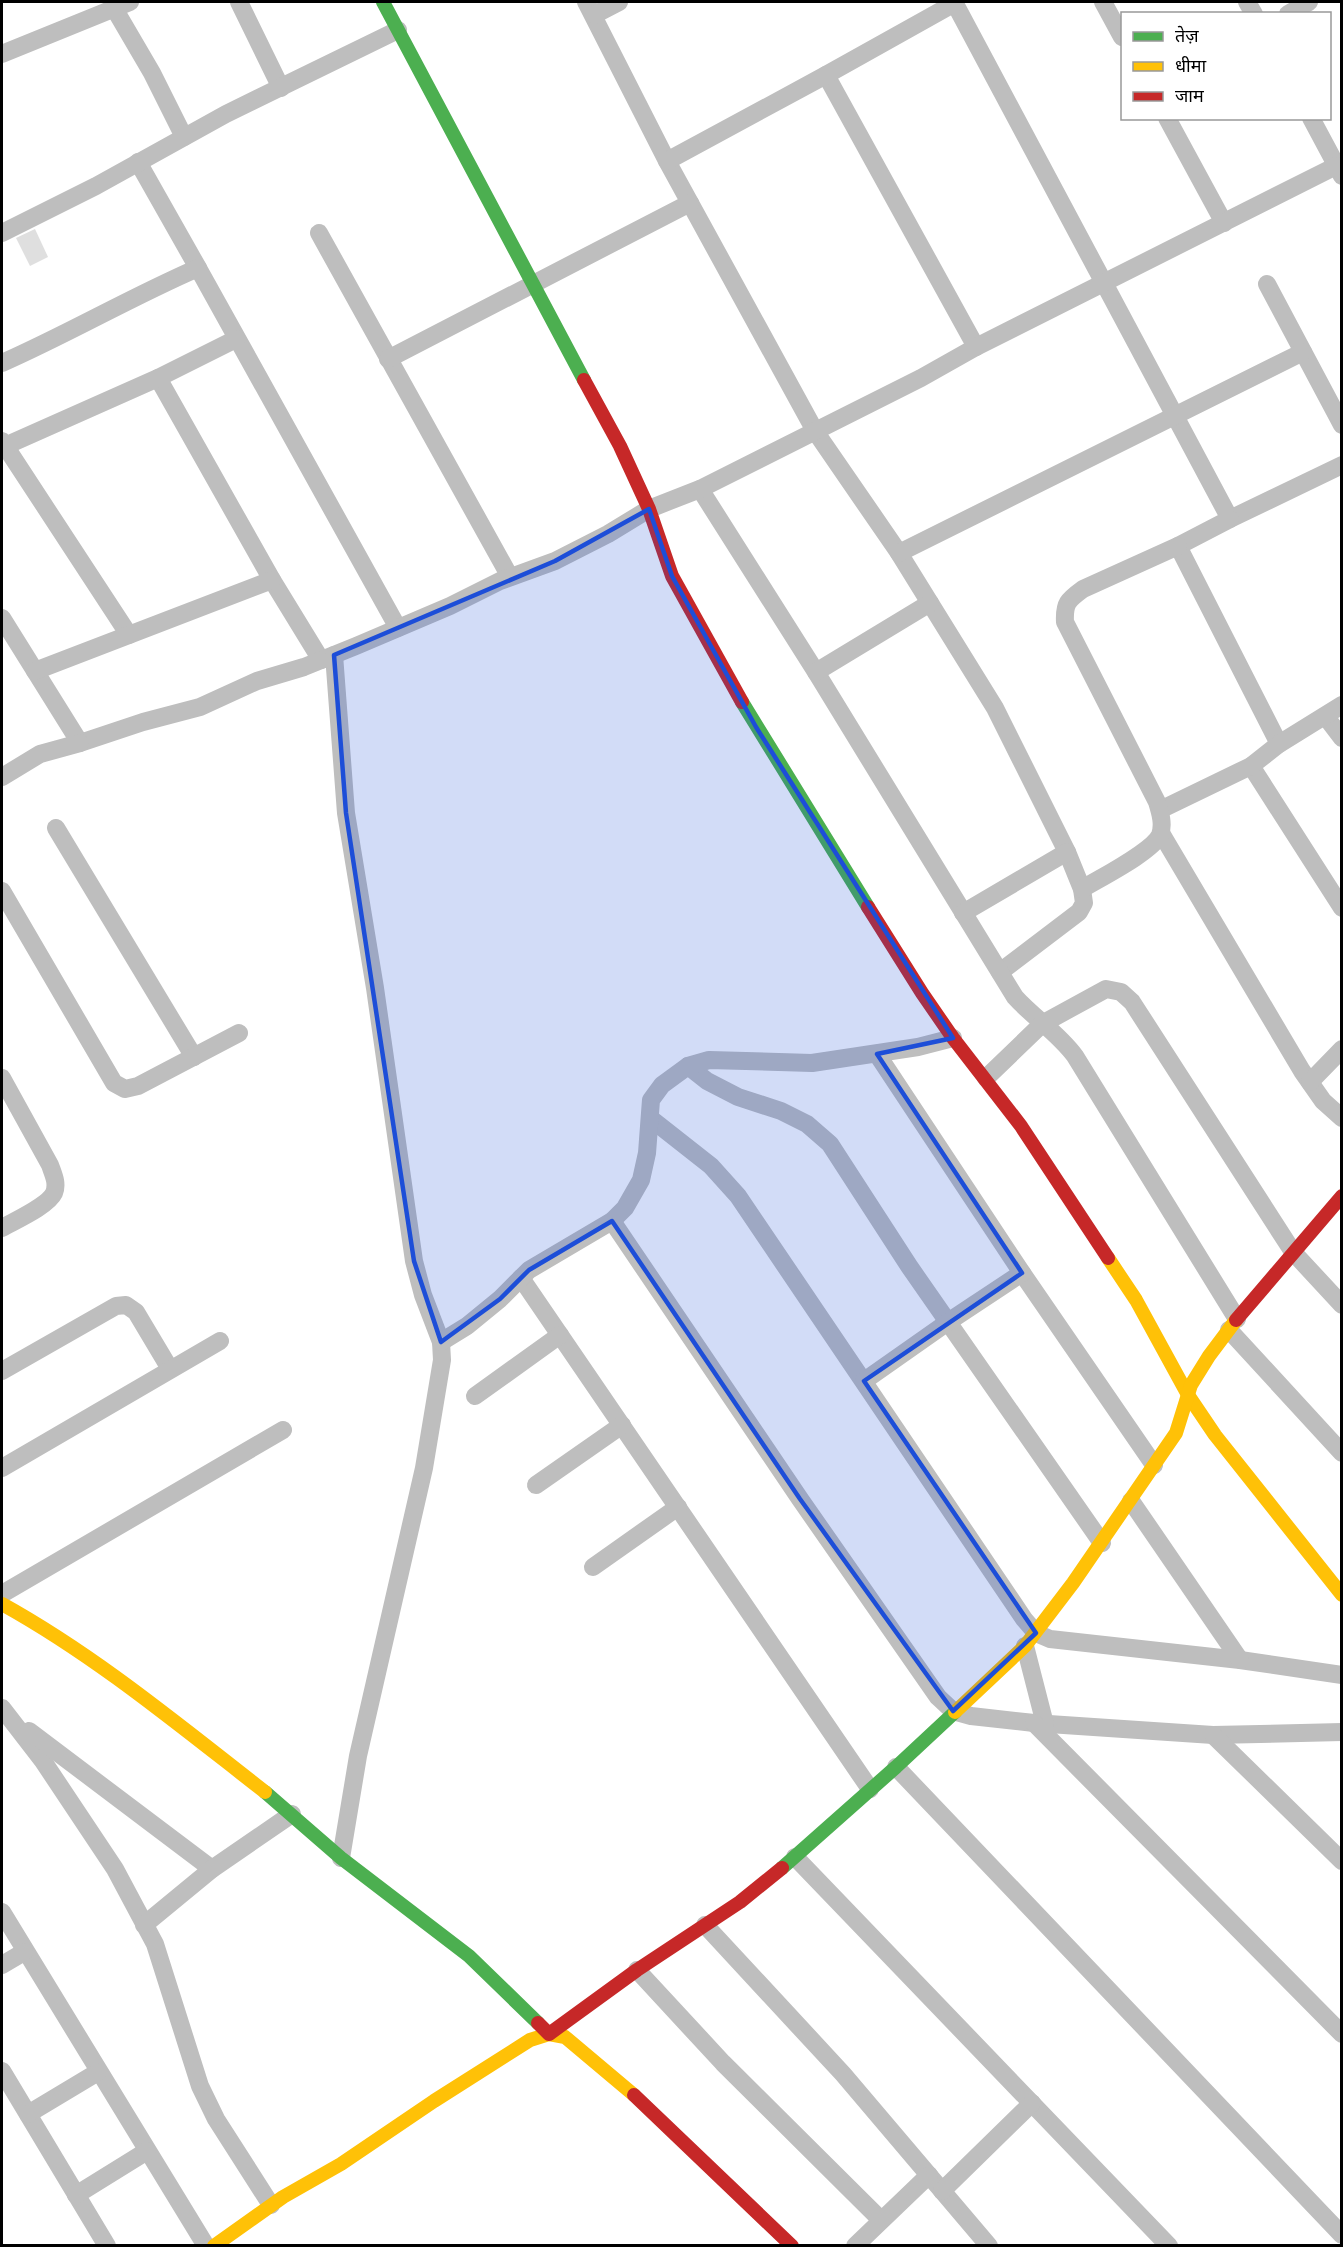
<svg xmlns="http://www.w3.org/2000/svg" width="1343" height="2247" font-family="'IBM Plex Sans','Noto Sans Devanagari',sans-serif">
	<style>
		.building { fill: #dfdfdf }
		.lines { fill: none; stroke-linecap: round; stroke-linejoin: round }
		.street { stroke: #bebebe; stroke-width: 18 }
		.fast { stroke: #4caf50; stroke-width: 14 }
		.slow { stroke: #ffc107; stroke-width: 14 }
		.jam { stroke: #c62828; stroke-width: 14 }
		.marked { fill: #1d4ed8; fill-opacity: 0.2; stroke: #1d4ed8; stroke-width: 4.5; stroke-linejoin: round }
	</style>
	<rect width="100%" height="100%" fill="#fff"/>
	<!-- building -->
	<polygon class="building" points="35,229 48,257 30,266 16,238"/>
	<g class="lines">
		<!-- street -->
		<g class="street">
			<polyline points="239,2 281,88"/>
			<polyline points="586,2 667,161 815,431 899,553 995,708 1067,852 1082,889 1084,903 1079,912 1000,972"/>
			<polyline points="954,2 1230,519 1342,465"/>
			<polyline points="1103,2 1122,37"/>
			<polyline points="1247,2 1254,14"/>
			<polyline points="114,8 152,73 184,137"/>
			<polyline points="1288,14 1309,2"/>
			<polyline points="594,15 619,2"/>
			<polyline points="2,54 130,2"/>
			<polyline points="826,75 976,347"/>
			<polyline points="1167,118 1224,223"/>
			<polyline points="1311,118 1342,176"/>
			<polyline points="667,161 826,75 955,3"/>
			<polyline points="138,162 198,268"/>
			<polyline points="2,233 96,186 226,114 398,30"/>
			<polyline points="319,233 510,577"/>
			<polyline points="1267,284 1342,425"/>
			<polyline points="388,359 690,203"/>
			<path d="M2 363C68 334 131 297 198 268L398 628"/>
			<polyline points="158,378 272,580 321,660"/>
			<polyline points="2,441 129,635"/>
			<polyline points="5,446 158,378 236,339"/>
			<path d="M700 489 816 672 1015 997C1034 1018 1058 1033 1075 1056L1237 1319"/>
			<polyline points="1230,519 1178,546 1279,744"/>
			<polyline points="899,553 1303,352"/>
			<polyline points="2,618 80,743 143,722 200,707 257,681 304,667 356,646 450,606 500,581 555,561 608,534 649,509 700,489 921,378 976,347 1336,166"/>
			<polyline points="334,655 346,813 375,988 414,1261 423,1295 441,1342 442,1360 424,1468 358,1756 341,1858"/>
			<polyline points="35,671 272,580"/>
			<polyline points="816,672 930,603"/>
			<polyline points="1326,717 1342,738"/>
			<polyline points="1251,766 1342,908"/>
			<polyline points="2,777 40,754 80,743"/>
			<polyline points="1160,810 1251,766 1279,744 1342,705"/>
			<polyline points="56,828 194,1057"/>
			<polyline points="1161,833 1302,1071 1323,1101 1342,1118"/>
			<path d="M1082 889C1100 878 1152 852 1160 835 1164 824 1160 812 1157 802L1065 622C1064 603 1068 600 1083 589L1178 546"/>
			<polyline points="2,891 114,1083 125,1089 138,1086 239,1033"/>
			<polyline points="963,913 1067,852"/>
			<polyline points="877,1054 1022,1273 1154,1465"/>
			<polyline points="688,1066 707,1081 738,1097 781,1111 807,1124 830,1144 909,1266 1102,1543"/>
			<path d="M2 1078 50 1165C53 1174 58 1183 54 1193 48 1206 14 1221 2 1228"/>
			<polyline points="986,1078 1042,1024 1106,989 1121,992 1132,1002 1293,1252 1342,1305"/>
			<polyline points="1310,1082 1342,1049"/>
			<polyline points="650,1118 711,1166 738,1196 1024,1619 1036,1633 1050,1639 1240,1660 1342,1675"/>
			<polyline points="612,1221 800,1499 938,1697 953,1711 971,1716 1034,1723 1213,1735 1342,1732"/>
			<polyline points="521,1278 870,1789"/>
			<polyline points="1229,1330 1342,1453"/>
			<polyline points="441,1342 467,1326 500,1299 529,1270 612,1221 625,1208 641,1180 647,1153 651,1100 662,1085 688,1066 709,1060 812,1063 918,1047 953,1038"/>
			<polyline points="2,1371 116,1306 126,1305 136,1312 170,1369"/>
			<polyline points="864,1381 948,1322 1022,1273"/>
			<polyline points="475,1396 560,1335"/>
			<polyline points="2,1468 220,1341"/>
			<polyline points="536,1485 622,1425"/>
			<polyline points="1131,1501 1240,1660"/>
			<polyline points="593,1567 678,1507"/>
			<polyline points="2,1594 283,1430"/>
			<polyline points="1025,1646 1045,1724"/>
			<polyline points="2,1708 43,1761 115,1869 155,1944 200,2086 216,2119 271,2205"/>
			<polyline points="1034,1723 1342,2034"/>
			<polyline points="29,1731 212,1869"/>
			<polyline points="1213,1735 1342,1861"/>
			<polyline points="896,1767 1342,2235"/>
			<polyline points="795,1857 1169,2246"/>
			<polyline points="2,1912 206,2246"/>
			<polyline points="144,1925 212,1869 292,1814"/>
			<polyline points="705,1925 843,2074 989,2246"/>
			<polyline points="2,1965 24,1952"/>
			<polyline points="637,1970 723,2063 881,2220"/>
			<polyline points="2,2071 107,2246"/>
			<polyline points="28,2114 98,2072"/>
			<polyline points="942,2191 1032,2103"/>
			<polyline points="76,2195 147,2151"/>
			<polyline points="855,2246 929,2175"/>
		</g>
		<!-- fast -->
		<g class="fast">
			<polyline points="383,2 584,380"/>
			<polyline points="742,702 868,907"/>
			<polyline points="265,1792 341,1858 469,1956 538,2023"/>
			<polyline points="782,1868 896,1767 955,1712"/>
		</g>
		<!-- slow -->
		<g class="slow">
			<polyline points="1108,1258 1136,1300 1188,1395 1215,1435 1342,1595"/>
			<path d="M2 1604C96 1656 180 1726 265 1792"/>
			<polyline points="955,1712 1025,1646 1073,1583 1176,1433 1191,1385 1209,1356 1236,1320"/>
			<polyline points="214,2246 283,2197 341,2164 434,2101 530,2040 549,2034 565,2037 634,2095"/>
		</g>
		<!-- jam -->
		<g class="jam">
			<polyline points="584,380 620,446 649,509 672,576 742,702"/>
			<polyline points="868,907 922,993 953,1038 1021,1126 1108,1258"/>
			<polyline points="1236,1320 1342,1196"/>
			<polyline points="538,2023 549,2034 637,1970 740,1902 782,1868"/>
			<polyline points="634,2095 792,2246"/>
		</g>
	</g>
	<!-- marked area -->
	<path class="marked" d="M649 509 672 576 756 727 953 1038 877 1054 1022 1273 864 1381 1036 1633 953 1711 800 1499 612 1221 529 1270 500 1299 441 1342 414 1261 346 813 334 655 555 561Z"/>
	<!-- border -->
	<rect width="1343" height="2247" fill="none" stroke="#000000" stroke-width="6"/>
	<!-- legend -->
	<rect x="1121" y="12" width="210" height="108" fill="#ffffff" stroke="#999999" stroke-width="1.5"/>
	<rect x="1133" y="32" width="30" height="9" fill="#4caf50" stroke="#999999" stroke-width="1.5"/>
	<text x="1175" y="42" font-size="18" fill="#000000">तेज़</text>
	<rect x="1133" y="62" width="30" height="9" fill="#ffc107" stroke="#999999" stroke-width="1.5"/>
	<text x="1175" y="72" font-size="18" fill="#000000">धीमा</text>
	<rect x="1133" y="92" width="30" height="9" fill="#c62828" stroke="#999999" stroke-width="1.5"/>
	<text x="1175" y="102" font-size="18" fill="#000000">जाम</text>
</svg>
